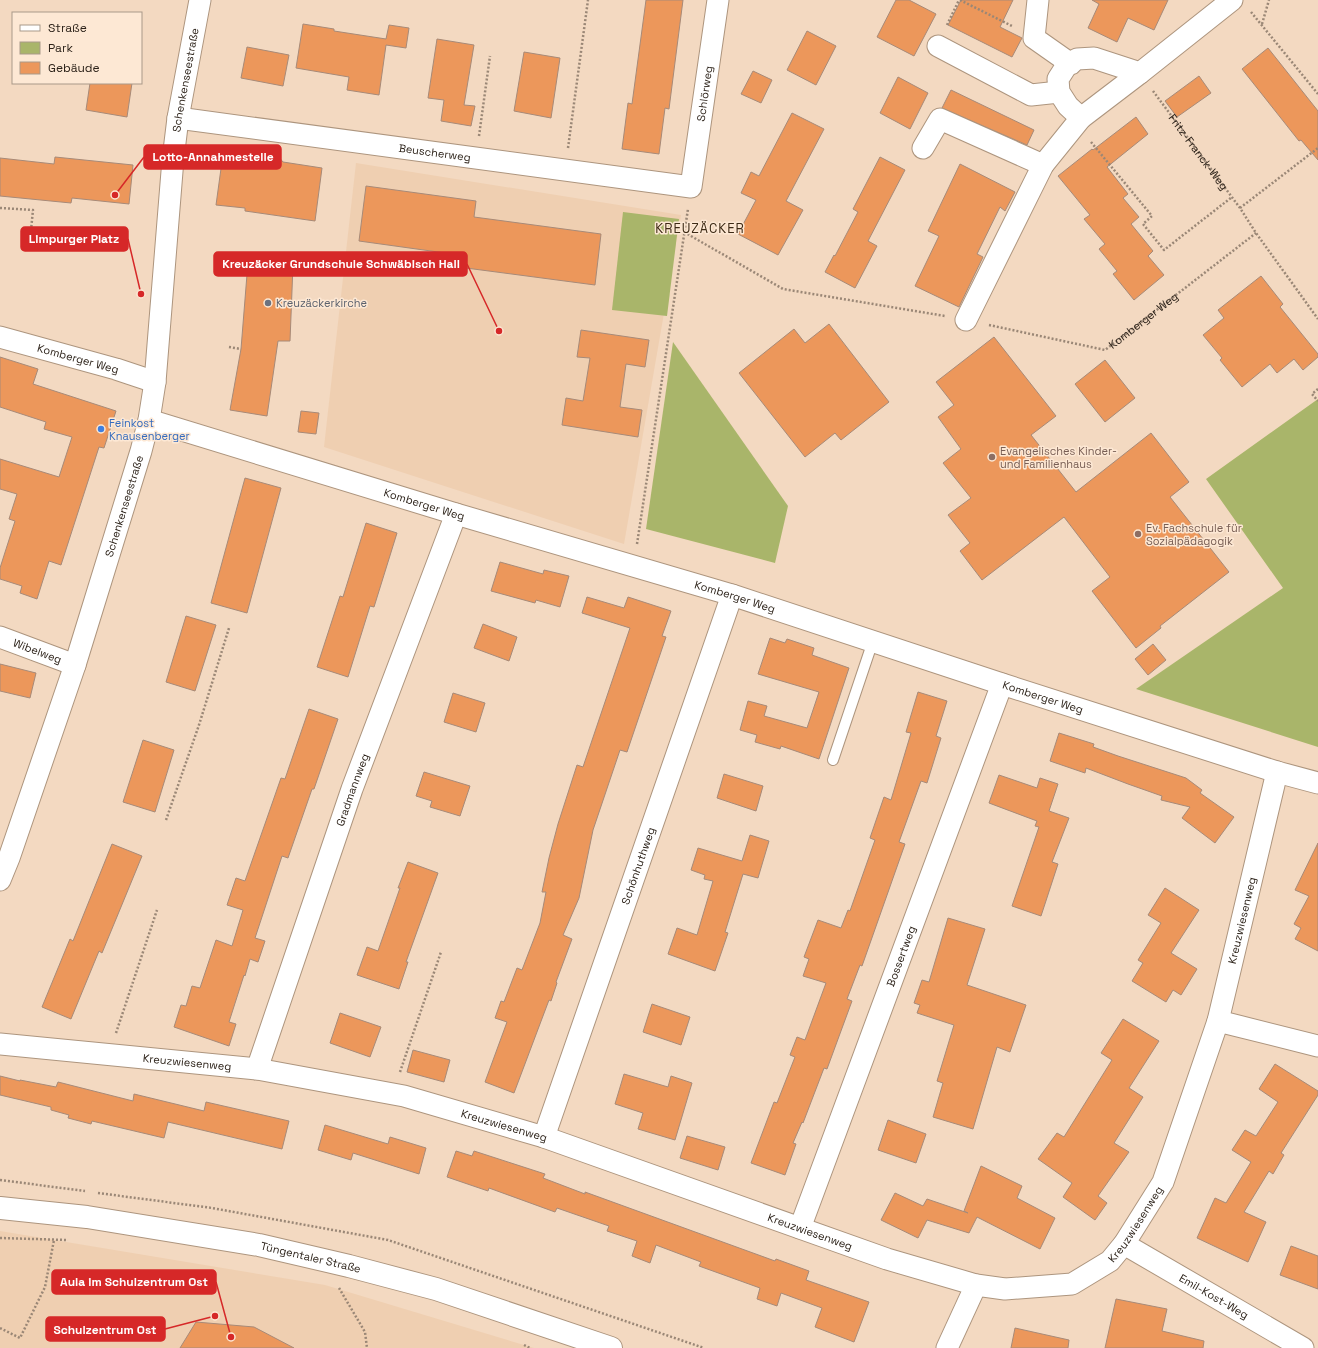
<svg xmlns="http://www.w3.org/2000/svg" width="1318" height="1348" font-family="'Space Grotesk',sans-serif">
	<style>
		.built { fill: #efcfb1 }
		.green { fill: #a9b56a }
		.building { fill: #ec975b; stroke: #a78a78 }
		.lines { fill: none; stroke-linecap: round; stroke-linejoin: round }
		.service-casing { stroke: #ad957e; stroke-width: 12 }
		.minor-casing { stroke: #ad957e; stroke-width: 23 }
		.tertiary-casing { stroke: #ad957e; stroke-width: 24 }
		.path { stroke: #9a8776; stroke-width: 2.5; stroke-dasharray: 2 2; stroke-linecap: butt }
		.service { stroke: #fff; stroke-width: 10 }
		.minor { stroke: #fff; stroke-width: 21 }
		.tertiary { stroke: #fff; stroke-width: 22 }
		.worship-dot { fill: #6b7280; stroke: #fde8d4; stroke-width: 1.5 }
		.shop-dot { fill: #3f7fe0; stroke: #fde8d4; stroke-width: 1.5 }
		.education-dot { fill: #8d6e63; stroke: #fde8d4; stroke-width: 1.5 }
		.labels { text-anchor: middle; stroke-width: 3; stroke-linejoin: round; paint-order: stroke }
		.street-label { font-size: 11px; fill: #2c2219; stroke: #fde8d4 }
		.worship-label { font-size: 11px; fill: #5b616d; stroke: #fde8d4; text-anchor: start }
		.shop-label { font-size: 11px; fill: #366cbe; stroke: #fde8d4; text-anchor: start }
		.education-label { font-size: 11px; fill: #785e54; stroke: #fde8d4; text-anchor: start }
		.quarter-label { font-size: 13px; letter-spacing: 1px; fill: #3d2a15; stroke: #fde8d4 }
		.leader { fill: none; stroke: #d62828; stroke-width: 1.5 }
		.callout-dot { fill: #d62828; stroke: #fde8d4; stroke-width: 1.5 }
		.callout { fill: #d62828; stroke: #d62828; stroke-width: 1.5 }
		.callout-label { font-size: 12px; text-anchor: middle; font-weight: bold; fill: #fff }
	</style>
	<rect width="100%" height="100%" fill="#f3d9c1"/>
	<!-- built -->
	<g class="built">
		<polygon points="356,163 681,215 624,544 324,447"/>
		<polygon points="0,1231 325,1285 534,1348 0,1348"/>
	</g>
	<!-- green -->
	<g class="green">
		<polygon points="623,212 679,219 667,316 612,310"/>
		<polygon points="673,342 788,506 775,563 646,529"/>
		<polygon points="1318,399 1318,747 1136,689 1283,588 1206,479"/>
	</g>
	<!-- building -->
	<g class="building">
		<polygon points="646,0 683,0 669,109 665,108 659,154 622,149 628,103 632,104"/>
		<polygon points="896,0 909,0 936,14 914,56 877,37"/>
		<polygon points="961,0 1013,0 1000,27 1022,38 1012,57 948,25"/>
		<polygon points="1092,0 1168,0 1154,30 1128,18 1117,42 1088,28 1099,4"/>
		<polygon points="303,24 334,29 334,31 386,39 389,25 409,28 406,48 386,45 379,95 347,90 349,77 296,68"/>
		<polygon points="807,31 836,46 816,85 787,70"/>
		<polygon points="437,39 474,45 464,105 475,106 471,126 441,121 444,100 428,98"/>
		<polygon points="247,47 289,55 283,86 241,78"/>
		<polygon points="1268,48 1318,111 1318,160 1301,140 1299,141 1242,69"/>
		<polygon points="524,52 560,58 551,118 514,111"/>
		<polygon points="753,71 772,80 761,103 741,94"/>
		<polygon points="1199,76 1211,93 1177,117 1165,101"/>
		<polygon points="898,77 928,93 910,129 880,113"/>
		<polygon points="90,83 132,83 127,117 86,110"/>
		<polygon points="951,90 1034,130 1027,145 942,108"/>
		<polygon points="792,113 824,129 786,201 803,210 778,255 738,234 756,200 741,193 751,172 759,176"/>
		<polygon points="1136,117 1148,134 1107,167 1128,194 1123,198 1139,217 1131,224 1153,251 1148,256 1164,275 1134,300 1113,274 1117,271 1099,249 1105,244 1084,219 1090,215 1058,176 1092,149 1093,150"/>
		<polygon points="223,154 270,161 277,155 283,162 322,168 315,221 245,211 245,208 216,205"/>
		<polygon points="55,157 133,165 129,204 72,198 71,203 0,196 0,158 54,164"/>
		<polygon points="880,157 905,170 868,241 877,246 855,288 825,272 834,255 835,256 858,212 853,209"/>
		<polygon points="960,164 1015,192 1005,211 1000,207 977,254 983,257 959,307 915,286 939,236 928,231"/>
		<polygon points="366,186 476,201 474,217 601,234 595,285 466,268 467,256 359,241"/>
		<polygon points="248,262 293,265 290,341 278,341 267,416 230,410 241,349"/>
		<polygon points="1261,276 1283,304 1280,307 1318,354 1318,357 1303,370 1294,359 1277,373 1270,364 1242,387 1220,360 1222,358 1203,335 1224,318 1218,310"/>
		<polygon points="829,324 889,402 841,440 835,433 805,457 739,373 794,329 805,343"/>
		<polygon points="581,330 649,340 645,367 626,364 620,407 642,410 638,437 562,425 566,398 583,401 590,358 577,357"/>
		<polygon points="994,337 1056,416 1031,435 1076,492 1151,433 1189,482 1170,497 1229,572 1160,626 1161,628 1136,648 1092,591 1110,577 1064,517 982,580 960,551 970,543 948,515 971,498 943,463 961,449 938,417 954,405 936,382"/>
		<polygon points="0,357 38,369 33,384 116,411 104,448 99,447 61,565 49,561 37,599 20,593 22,586 0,579 0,568 15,521 9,519 17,494 0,489 0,459 59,477 72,437 44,429 46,422 0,407"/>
		<polygon points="1105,360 1135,398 1105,422 1075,384"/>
		<polygon points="301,411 319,413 316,434 298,432"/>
		<polygon points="245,478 281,488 247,613 211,603"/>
		<polygon points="366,523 397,533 374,607 370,606 348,677 317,667 340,596 343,597"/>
		<polygon points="500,562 543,574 544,570 569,576 560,607 536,600 535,603 491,591"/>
		<polygon points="587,597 624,608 628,597 671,611 662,636 666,637 627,752 620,750 593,830 579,898 563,935 572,939 556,982 557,983 551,1001 549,1000 514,1093 485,1082 507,1022 495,1018 501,1001 504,1002 517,968 522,970 540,923 546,892 542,892 549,858 558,824 577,765 583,767 630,628 582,613"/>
		<polygon points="186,616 216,625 195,691 166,682"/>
		<polygon points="483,624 517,637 509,661 474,648"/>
		<polygon points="770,638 785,643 787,639 814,648 812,655 849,668 819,759 781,746 780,749 755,742 757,735 740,730 748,701 767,706 764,716 807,728 819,692 758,674"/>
		<polygon points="1153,644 1166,660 1148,675 1135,659"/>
		<polygon points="0,664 36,673 30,698 0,691"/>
		<polygon points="918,692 947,701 936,736 941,738 927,783 921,781 899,842 905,844 862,966 860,965 847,999 852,1001 827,1069 824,1068 803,1123 802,1122 793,1143 796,1144 785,1175 751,1163 774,1102 777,1103 795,1057 790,1055 797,1037 805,1040 826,983 803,976 809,959 804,957 818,920 841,928 848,910 850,911 875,840 870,838 884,797 891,800 911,733 906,732"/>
		<polygon points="453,693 485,703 476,732 444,722"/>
		<polygon points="309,709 338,719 314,789 312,789 288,858 282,856 255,938 265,941 258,962 250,959 245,976 244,975 229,1022 236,1024 229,1046 174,1027 181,1005 186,1006 192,986 200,988 216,940 232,946 243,910 227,905 236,878 245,881 281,778 285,779"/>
		<polygon points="1059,733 1094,744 1093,747 1118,756 1186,778 1202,790 1200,793 1234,817 1215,843 1182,818 1190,807 1161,800 1162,796 1128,784 1086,768 1085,773 1050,761"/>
		<polygon points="143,740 174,750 155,812 123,802"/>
		<polygon points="424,772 470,786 460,816 430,807 432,801 416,796"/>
		<polygon points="724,774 763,786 756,811 717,798"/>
		<polygon points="999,775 1037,788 1040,778 1058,784 1049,811 1069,818 1052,862 1058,864 1041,916 1012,906 1039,827 1035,826 1037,821 989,803"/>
		<polygon points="750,835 769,841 758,878 743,874 725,932 728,933 715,971 668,954 677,928 697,935 713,881 704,879 705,875 691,870 698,848 742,861"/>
		<polygon points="1318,843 1318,951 1295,939 1301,928 1294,924 1309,896 1295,890"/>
		<polygon points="112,844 142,856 102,953 99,951 71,1019 42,1007 70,939 73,941"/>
		<polygon points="408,862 438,873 406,962 408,962 399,989 357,975 367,947 378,951 400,888 398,888"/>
		<polygon points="1165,888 1199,910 1171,953 1197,969 1181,995 1173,990 1166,1002 1132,981 1143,963 1138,960 1161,923 1148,915"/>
		<polygon points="948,918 985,929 967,985 1026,1005 1010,1052 997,1047 973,1129 933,1117 943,1083 937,1081 954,1025 917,1013 920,1005 914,1003 922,980 929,982"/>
		<polygon points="652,1004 690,1017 681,1045 643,1032"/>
		<polygon points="340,1013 381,1027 370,1057 330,1043"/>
		<polygon points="1123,1019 1159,1041 1129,1088 1143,1097 1114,1143 1129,1152 1098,1196 1107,1203 1095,1220 1063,1197 1072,1183 1038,1159 1057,1133 1064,1137 1112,1060 1101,1053"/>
		<polygon points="413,1050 450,1060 444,1082 407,1072"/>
		<polygon points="1275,1064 1318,1091 1318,1095 1281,1153 1284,1155 1273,1174 1269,1171 1244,1212 1266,1222 1248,1262 1197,1238 1215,1198 1226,1203 1251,1162 1232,1150 1245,1130 1256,1136 1278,1102 1259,1089"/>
		<polygon points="624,1074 668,1087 671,1076 692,1083 675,1140 638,1129 643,1113 615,1104"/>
		<polygon points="0,1076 20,1081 20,1080 56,1087 58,1082 133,1101 134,1094 204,1111 206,1102 289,1121 282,1149 168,1122 164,1138 92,1121 91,1124 68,1118 69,1115 51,1110 51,1107 0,1095"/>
		<polygon points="888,1120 926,1134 916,1163 878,1150"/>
		<polygon points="325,1125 388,1144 390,1137 426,1148 419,1174 353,1153 351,1160 318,1150"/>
		<polygon points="687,1136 725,1147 718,1170 680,1158"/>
		<polygon points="456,1151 472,1156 474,1151 545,1174 543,1178 585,1194 585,1192 775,1261 776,1259 809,1271 806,1280 869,1302 854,1342 815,1327 822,1308 781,1293 777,1306 757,1299 760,1288 699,1266 701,1262 656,1245 650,1263 632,1256 637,1241 607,1231 609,1226 557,1208 555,1212 489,1188 488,1191 447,1177"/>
		<polygon points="981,1166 1022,1186 1017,1198 1055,1218 1040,1249 977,1217 969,1233 927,1220 918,1238 881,1220 895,1193 923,1206 927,1199 968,1213 964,1211"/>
		<polygon points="1291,1246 1318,1256 1318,1289 1280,1275"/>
		<polygon points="1116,1299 1167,1309 1162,1331 1204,1341 1203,1348 1105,1348"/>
		<polygon points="196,1322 254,1327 294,1348 180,1348"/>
		<polygon points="1015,1328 1069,1340 1068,1348 1011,1348"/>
	</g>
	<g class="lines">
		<!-- service casing -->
		<g class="service-casing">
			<polyline id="service" points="833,760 873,641"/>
		</g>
		<!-- minor casing -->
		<g class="minor-casing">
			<g id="minor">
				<polyline points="1038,0 1034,38 1071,64"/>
				<polyline points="938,46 1031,95 1059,92"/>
				<path id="s3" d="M178 118 691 187 718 0"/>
				<polyline points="1081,118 1140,73"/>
				<polyline points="923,148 940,119 1043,165"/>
				<polyline points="966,320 1043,165 1081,118 1068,106 1059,92 1058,79 1067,65 1077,59 1094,58 1140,73 1232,0"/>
				<path id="s4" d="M0 337 116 369 155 382"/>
				<path id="s5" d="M149 420 456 514 732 595 1002 684 1277 772 1318 783"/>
				<path id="s6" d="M0 637 75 665"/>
				<path id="s7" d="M0 880 9 858 75 665 141 451 149 420 155 382 173 159 178 118 200 0"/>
				<polyline points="1218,1021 1318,1046"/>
				<path id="s8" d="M0 1044 257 1069 404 1096 544 1137 887 1259 976 1285 1005 1289 1072 1284 1110 1261 1124 1244 1163 1182 1218 1021 1277 772"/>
				<path id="s9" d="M257 1069 352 789 456 514"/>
				<path id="s10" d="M544 1137 732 595"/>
				<path id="s11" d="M800 1228 1002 684"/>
				<path id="s12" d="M1124 1244 1303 1348"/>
				<polyline points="947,1348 976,1285"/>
			</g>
		</g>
		<!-- tertiary casing -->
		<g class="tertiary-casing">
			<g id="tertiary">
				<path id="s13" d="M0 1208 87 1217 259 1245 349 1266 436 1289 611 1348"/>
			</g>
		</g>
		<!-- path -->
		<g class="path">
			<polyline points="960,0 1012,26"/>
			<polyline points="1251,12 1318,94"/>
			<polyline points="1262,24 1269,0"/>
			<polyline points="947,25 959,0"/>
			<path id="s1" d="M1153 91 1240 208 1256 233 1318 319"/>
			<polyline points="479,136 490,56"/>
			<polyline points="1091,142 1152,216 1143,224 1164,250 1232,197"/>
			<polyline points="568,148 588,0"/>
			<polyline points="0,208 33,210 31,230"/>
			<polyline points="1240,208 1318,148"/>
			<polyline points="684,232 783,289 945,316"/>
			<path id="s2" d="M989 325 1105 350 1256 233"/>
			<polyline points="229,347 241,349"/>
			<polyline points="1318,389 1312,394 1318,401"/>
			<polyline points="637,544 688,209"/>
			<polyline points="166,820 199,725 229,628"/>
			<polyline points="116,1033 157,910"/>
			<polyline points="400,1072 441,952"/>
			<polyline points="0,1180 85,1191"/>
			<polyline points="98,1193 212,1208 388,1240 704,1348"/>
			<polyline points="0,1238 68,1240"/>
			<polyline points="339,1288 365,1332 367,1348"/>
			<polyline points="0,1328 20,1338 45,1287 54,1240"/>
			<polyline points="524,1345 530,1348"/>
		</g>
		<!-- service -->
		<use href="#service" class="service"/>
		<!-- minor -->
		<use href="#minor" class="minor"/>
		<!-- tertiary -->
		<use href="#tertiary" class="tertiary"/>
	</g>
	<!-- markers -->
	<circle class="worship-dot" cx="268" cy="303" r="4"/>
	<circle class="shop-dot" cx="101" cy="429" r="4"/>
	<g class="education-dot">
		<circle cx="992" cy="457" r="4"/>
		<circle cx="1138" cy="534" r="4"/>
	</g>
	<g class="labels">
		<!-- street labels -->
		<g class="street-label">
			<text dy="4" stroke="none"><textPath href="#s7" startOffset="826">Schenkenseestraße</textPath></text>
			<text dy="4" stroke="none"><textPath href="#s3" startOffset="612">Schlörweg</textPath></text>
			<text dy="4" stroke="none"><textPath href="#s1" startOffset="76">Fritz-Franck-Weg</textPath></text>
			<text dy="4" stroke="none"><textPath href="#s3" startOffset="259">Beuscherweg</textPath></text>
			<text dy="4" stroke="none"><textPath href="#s2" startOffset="167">Komberger Weg</textPath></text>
			<text dy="4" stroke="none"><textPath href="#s4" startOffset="81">Komberger Weg</textPath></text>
			<text dy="4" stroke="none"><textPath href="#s5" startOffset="288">Komberger Weg</textPath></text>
			<text dy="4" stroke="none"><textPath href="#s7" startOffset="394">Schenkenseestraße</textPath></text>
			<text dy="4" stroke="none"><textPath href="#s5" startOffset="612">Komberger Weg</textPath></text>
			<text dy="4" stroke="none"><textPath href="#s6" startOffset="40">Wibelweg</textPath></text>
			<text dy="4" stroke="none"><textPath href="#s5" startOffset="936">Komberger Weg</textPath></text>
			<text dy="4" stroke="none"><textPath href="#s9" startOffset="295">Gradmannweg</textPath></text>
			<text dy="4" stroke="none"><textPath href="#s10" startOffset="287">Schönhuthweg</textPath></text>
			<text dy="4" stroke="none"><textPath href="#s8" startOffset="1520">Kreuzwiesenweg</textPath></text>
			<text dy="4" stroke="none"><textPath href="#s11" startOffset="290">Bossertweg</textPath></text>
			<text dy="4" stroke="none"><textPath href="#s8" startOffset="188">Kreuzwiesenweg</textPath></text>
			<text dy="4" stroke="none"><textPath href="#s8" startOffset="512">Kreuzwiesenweg</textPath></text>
			<text dy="4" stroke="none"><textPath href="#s8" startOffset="1196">Kreuzwiesenweg</textPath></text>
			<text dy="4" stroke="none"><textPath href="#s8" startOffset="836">Kreuzwiesenweg</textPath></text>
			<text dy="4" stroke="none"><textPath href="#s13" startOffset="315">Tüngentaler Straße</textPath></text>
			<text dy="4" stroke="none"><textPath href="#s12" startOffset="104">Emil-Kost-Weg</textPath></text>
		</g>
		<!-- worship labels -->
		<g class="worship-label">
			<text x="276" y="307">Kreuzäckerkirche</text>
		</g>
		<!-- shop labels -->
		<g class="shop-label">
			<text x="109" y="427">Feinkost<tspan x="109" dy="13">Knausenberger</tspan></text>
		</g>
		<!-- education labels -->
		<g class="education-label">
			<text x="1000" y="455">Evangelisches Kinder-<tspan x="1000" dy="13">und Familienhaus</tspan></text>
			<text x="1146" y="532">Ev. Fachschule für<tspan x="1146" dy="13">Sozialpädagogik</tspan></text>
		</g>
		<!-- quarter labels -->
		<g class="quarter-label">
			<text x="700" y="233">KREUZÄCKER</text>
		</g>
	</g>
	<!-- callouts -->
	<path class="leader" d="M115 195L144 157M141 294L128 239M499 331L467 264M231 1337L216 1282M215 1316L165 1329"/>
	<g class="callout-dot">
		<circle cx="115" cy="195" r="4"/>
		<circle cx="141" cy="294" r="4"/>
		<circle cx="499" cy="331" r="4"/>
		<circle cx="231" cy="1337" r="4"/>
		<circle cx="215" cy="1316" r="4"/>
	</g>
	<g class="callout">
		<rect x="144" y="145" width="137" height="24" rx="4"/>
		<rect x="21" y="227" width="107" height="24" rx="4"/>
		<rect x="214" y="252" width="253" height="24" rx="4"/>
		<rect x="52" y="1270" width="164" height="24" rx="4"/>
		<rect x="46" y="1317" width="119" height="24" rx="4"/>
	</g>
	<g class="callout-label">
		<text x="213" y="161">Lotto-Annahmestelle</text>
		<text x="74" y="243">Limpurger Platz</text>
		<text x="341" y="268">Kreuzäcker Grundschule Schwäbisch Hall</text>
		<text x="134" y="1286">Aula im Schulzentrum Ost</text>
		<text x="105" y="1334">Schulzentrum Ost</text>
	</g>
	<!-- legend -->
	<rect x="12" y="12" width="130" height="72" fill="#fde8d4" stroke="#a99989"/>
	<rect x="20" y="25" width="20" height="6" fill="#ffffff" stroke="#a99989"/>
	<text x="48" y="32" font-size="12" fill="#2c2219">Straße</text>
	<rect x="20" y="42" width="20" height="12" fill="#a9b56a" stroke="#a99989"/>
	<text x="48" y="52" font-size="12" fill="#2c2219">Park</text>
	<rect x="20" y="62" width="20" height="12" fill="#ec975b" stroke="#a99989"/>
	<text x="48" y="72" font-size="12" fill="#2c2219">Gebäude</text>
</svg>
